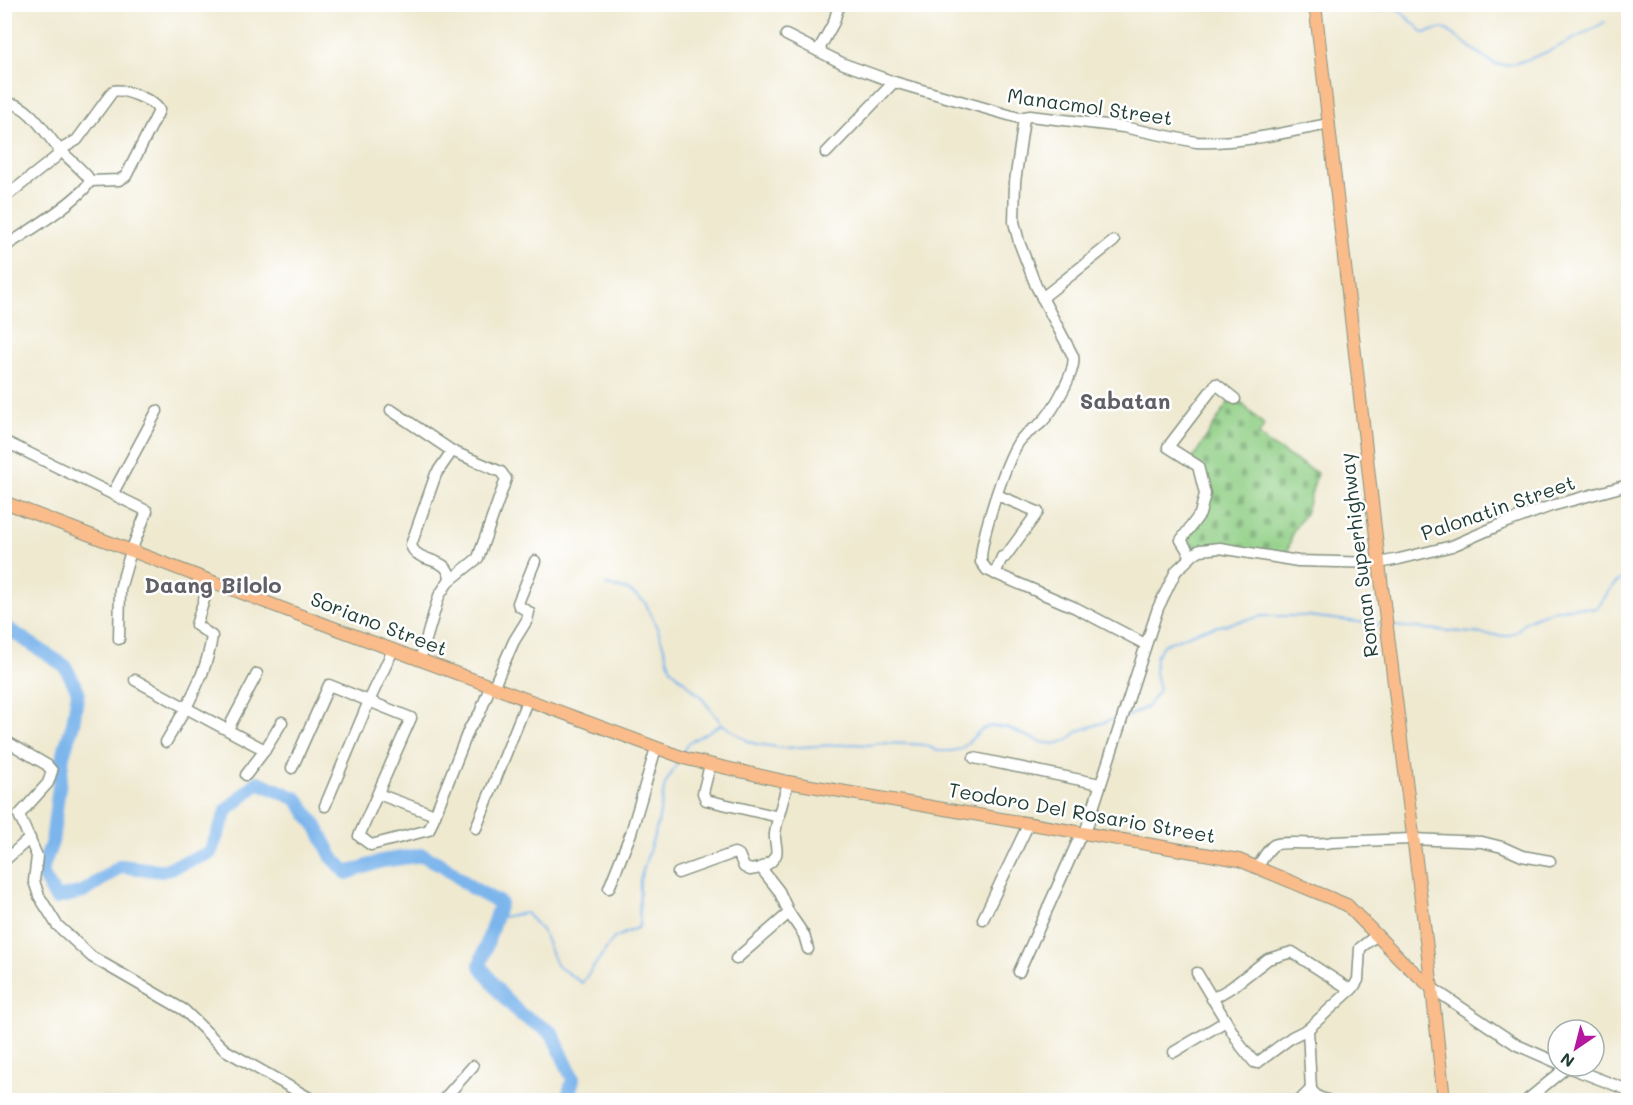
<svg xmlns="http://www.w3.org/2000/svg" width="1633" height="1105" font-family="Mali,sans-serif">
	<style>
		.cemetery { fill: url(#cemetery-stones); stroke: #58865c; stroke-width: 1.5 }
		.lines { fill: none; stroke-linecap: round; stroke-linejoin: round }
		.stream { stroke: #7bb5ec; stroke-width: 2 }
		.river { stroke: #7bb5ec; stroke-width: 14 }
		.minor-casing { stroke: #879382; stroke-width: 13 }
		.major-casing { stroke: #879382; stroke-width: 14 }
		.minor { stroke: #fff; stroke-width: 10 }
		.major { stroke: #f9bc8a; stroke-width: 12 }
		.labels { text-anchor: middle; stroke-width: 5; stroke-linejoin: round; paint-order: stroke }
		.street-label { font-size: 20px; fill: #1f3d34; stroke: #fff }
		.quarter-label { font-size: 22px; font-weight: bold; fill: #5f5f66; stroke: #fff }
	</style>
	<defs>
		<pattern id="cemetery-stones" width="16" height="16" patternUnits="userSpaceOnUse" patternTransform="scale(1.5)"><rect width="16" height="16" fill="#90cf85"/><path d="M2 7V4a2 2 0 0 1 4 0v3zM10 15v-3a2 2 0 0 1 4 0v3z" fill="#75a96e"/></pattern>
	</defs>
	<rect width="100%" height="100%" fill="#fff"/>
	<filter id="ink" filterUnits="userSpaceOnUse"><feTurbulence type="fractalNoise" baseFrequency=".0167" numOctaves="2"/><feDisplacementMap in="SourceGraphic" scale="12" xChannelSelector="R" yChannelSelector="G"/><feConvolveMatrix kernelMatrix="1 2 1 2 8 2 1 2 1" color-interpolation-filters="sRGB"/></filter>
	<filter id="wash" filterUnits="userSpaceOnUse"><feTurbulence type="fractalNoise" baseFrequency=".008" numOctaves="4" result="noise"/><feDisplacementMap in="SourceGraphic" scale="24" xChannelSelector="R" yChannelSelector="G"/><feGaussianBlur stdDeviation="1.35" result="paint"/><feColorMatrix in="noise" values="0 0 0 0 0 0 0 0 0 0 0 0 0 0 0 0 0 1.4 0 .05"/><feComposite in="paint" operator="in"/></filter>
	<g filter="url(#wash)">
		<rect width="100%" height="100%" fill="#efe9d0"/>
		<!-- cemetery -->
		<polygon class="cemetery" points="1233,395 1264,425 1259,435 1269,444 1317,473 1306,512 1293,531 1287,555 1248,550 1191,553 1182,540 1208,496 1191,461"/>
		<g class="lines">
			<!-- stream -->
			<g class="stream">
				<path d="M1365 4 1375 12 1395 6 1424 33 1443 28C1458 36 1469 48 1484 57 1488 59 1491 63 1496 64 1515 72 1586 33 1605 22"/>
				<polyline points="606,585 628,590 645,602 658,630 671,669 701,697 722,724 748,741 756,744 784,748 852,744 871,745 878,743 912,744 925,745 938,751 951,751 961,749 982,729 991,726 1007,728 1041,742 1054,744 1068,740 1078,731 1117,718"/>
				<path d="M1392 626 1506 636C1523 631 1518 625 1529 620 1551 608 1572 605 1596 609 1608 596 1609 582 1628 577"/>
				<polyline points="1126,717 1147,707 1159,690 1155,673 1156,657 1163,645 1201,630 1263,616 1308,616 1384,625"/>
				<polyline points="682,754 688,743 722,724"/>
				<polyline points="496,918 526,913 542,930 556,965 582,983 614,938 639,927 640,880 658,823 665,784 678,762"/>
			</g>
			<!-- river -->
			<polyline class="river" points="4,626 65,666 78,691 73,724 63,755 52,842 41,872 56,898 83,892 121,866 162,871 210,853 227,810 258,782 297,799 318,829 332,857 347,873 382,861 422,855 444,866 472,888 500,903 480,965 500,993 520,1014 552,1033 573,1079 567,1100"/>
		</g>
	</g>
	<g filter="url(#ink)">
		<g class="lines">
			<!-- minor casing -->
			<g class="minor-casing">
				<g id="minor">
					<path d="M786 35 844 64 894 82 1019 118 1030 116 1123 127 1196 142C1240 144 1286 132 1329 124"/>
					<polyline points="818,51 834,22 839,4"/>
					<path d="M4 108 10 104C28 103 48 137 59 149 68 158 78 166 87 176L90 181"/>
					<path d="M1024 118 1015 182 1014 222 1019 242 1036 286 1073 356C1077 370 1053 411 1042 422 1034 430 1024 433 1018 443 1005 464 980 539 981 562L987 570 1076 608 1145 644"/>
					<polyline points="826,153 894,82"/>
					<path d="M4 198 56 157 60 150 77 140 113 91C123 88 154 100 159 110L157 115 126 176 119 180 90 181"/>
					<path d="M4 247C24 234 80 200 90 181"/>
					<polyline points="1042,298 1114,241"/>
					<polyline points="391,410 452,451 501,472 506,479 478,558 448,582 439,596 420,660"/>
					<polyline points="4,441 147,511 131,551 120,589 119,639"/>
					<polyline points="113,493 157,411"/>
					<polyline points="1191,556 1181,540 1200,514 1205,494 1198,466 1168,447 1216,384 1235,399"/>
					<polyline points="995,574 1002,557 1005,557 1038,512 997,495"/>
					<path d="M450 580C450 555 417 565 411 545L436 474 452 451"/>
					<path d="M210 581 196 625 212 636C208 664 199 682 186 708L265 750"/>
					<polyline points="135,680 186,708 166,742"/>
					<polyline points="493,688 514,641 527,620 529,612 519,606 518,603 535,561"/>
					<polyline points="228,729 257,674"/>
					<polyline points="4,740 47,765 52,771 48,783 19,815 37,856 34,881 39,896 57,925 92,957 184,1010 225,1050 313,1100"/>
					<polyline points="974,758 1100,784"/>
					<polyline points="710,765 703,793 706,800 779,817"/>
					<polyline points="292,768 329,685 411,718 359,836 371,845 429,830 469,729 480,713 490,687"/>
					<polyline points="246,775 265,750 282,722"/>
					<polyline points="378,794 435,815"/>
					<polyline points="325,806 369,701 393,650"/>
					<polyline points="476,828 527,701"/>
					<polyline points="1085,833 1158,608 1176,571 1194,554 1200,550 1220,548 1298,561 1379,563 1399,559 1452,546 1502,524 1551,506 1628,485"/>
					<polyline points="4,861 30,838"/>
					<path d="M1257 868C1262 861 1267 849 1274 845 1285 840 1317 846 1332 842L1412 839 1482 842 1502 847 1522 856 1550 861"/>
					<path d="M678 873 734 853 739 855 744 867 750 870C759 869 769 866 775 857 779 851 774 841 775 834 777 817 784 799 788 782"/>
					<polyline points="609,888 631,833 656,748"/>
					<polyline points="789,913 804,935 808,949"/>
					<polyline points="983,919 1029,823"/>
					<polyline points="736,959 789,913 779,891 761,868"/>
					<polyline points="1019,972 1082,832"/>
					<polyline points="1197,973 1241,1046 1254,1062 1257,1063 1292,1037 1308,1029 1353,988 1358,980 1360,948 1377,935"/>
					<polyline points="1432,988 1517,1045 1558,1063"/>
					<polyline points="1212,999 1232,987 1268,959 1292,952 1351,990"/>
					<polyline points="1308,1029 1311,1090 1318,1097 1327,1100"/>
					<polyline points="1174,1052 1226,1021"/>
					<polyline points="1565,1066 1628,1090"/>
					<polyline points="443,1100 473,1066"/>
					<polyline points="1300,1100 1311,1089"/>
					<polyline points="1527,1100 1567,1067"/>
				</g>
			</g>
			<!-- major casing -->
			<g class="major-casing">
				<g id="major">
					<polyline points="1315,4 1379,563 1432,988 1444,1100"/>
					<polyline points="4,502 302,616 687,759 788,782 1239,860 1347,905 1404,963 1432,988"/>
				</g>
			</g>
			<!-- minor -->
			<use href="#minor" class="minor"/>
			<!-- major -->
			<use href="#major" class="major"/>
		</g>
	</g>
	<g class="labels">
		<!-- street labels -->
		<g class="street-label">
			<text transform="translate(1090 107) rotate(8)" y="7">Manacmol Street</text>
			<text transform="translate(1498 508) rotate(-19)" y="7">Palonatin Street</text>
			<text transform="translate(1359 555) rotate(-97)" y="7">Roman Superhighway</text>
			<text transform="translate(379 624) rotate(21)" y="7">Soriano Street</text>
			<text transform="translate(1082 813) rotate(10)" y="7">Teodoro Del Rosario Street</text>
		</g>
		<!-- quarter labels -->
		<g class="quarter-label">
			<text x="1125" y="409">Sabatan</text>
			<text x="213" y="593">Daang Bilolo</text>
		</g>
	</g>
	<!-- margin -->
	<rect width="1633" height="1105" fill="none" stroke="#fff" stroke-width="24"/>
	<!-- north arrow -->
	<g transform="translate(1576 1048) rotate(215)"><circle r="28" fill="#ffffff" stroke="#a5b1ae" stroke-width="1.5"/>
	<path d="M0-4.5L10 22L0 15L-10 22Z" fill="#b5179e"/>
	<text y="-9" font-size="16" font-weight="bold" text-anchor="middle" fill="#1f3d34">N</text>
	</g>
</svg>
